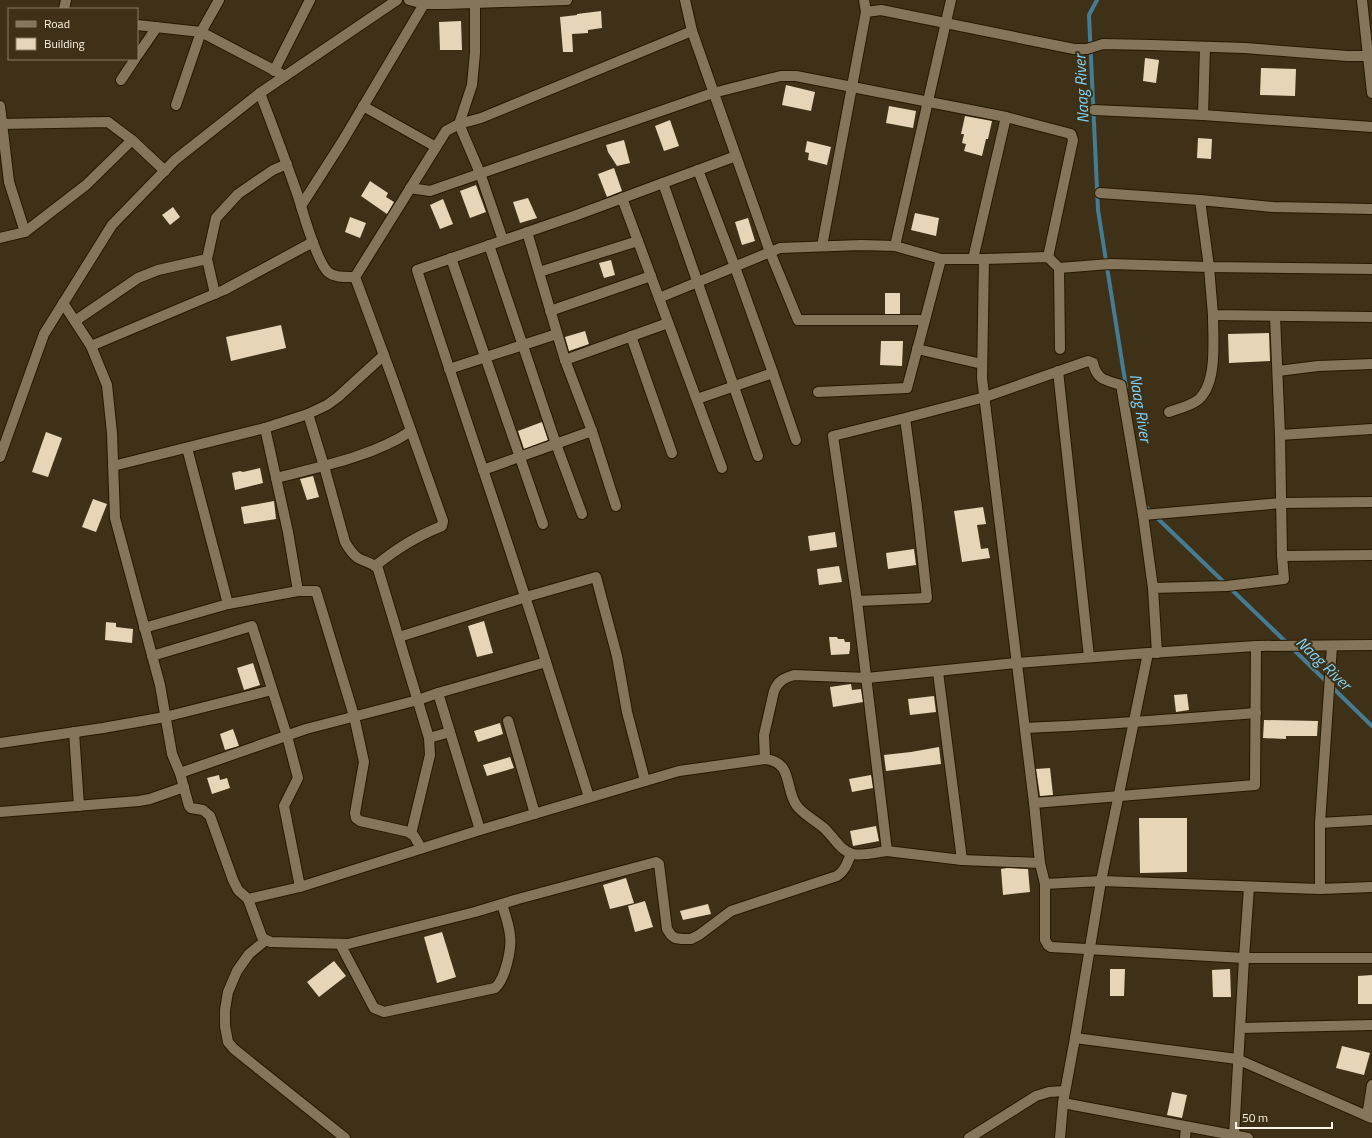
<svg xmlns="http://www.w3.org/2000/svg" width="1372" height="1138" font-family="'Titillium Web',sans-serif">
	<style>
		.lines { fill: none; stroke-linecap: round; stroke-linejoin: round }
		.stream { stroke: #457c94; stroke-width: 4 }
		.building { fill: #e6d6b7 }
		.minor-casing { stroke: #251901; stroke-width: 12 }
		.minor { stroke: #85765b; stroke-width: 10 }
		.labels { text-anchor: middle; stroke-width: 4; stroke-linejoin: round; paint-order: stroke }
		.water-label { font-size: 16px; font-style: italic; fill: #7fd5fb; stroke: #3e3117 }
	</style>
	<rect width="100%" height="100%" fill="#3e3117"/>
	<g class="lines">
		<!-- stream -->
		<g class="stream">
			<polyline points="1097,0 1089,15 1098,210 1126,387"/>
			<polyline points="1144,505 1152,513 1287,643"/>
			<polyline points="1292,648 1372,726"/>
		</g>
	</g>
	<!-- building -->
	<g class="building">
		<polygon points="601,11 602,28 588,30 588,33 572,34 573,52 563,52 560,17 577,15 577,14"/>
		<polygon points="461,21 462,50 440,50 439,22"/>
		<polygon points="1145,58 1159,60 1156,83 1143,81"/>
		<polygon points="1261,68 1296,69 1295,96 1260,95"/>
		<polygon points="786,85 815,92 811,111 782,105"/>
		<polygon points="889,106 916,111 913,128 886,123"/>
		<polygon points="965,116 992,121 988,139 986,139 982,156 964,151 966,144 962,143 964,134 961,134"/>
		<polygon points="670,120 679,146 664,151 655,126"/>
		<polygon points="1198,138 1212,139 1211,159 1197,158"/>
		<polygon points="624,140 630,163 617,166 608,152 606,145"/>
		<polygon points="807,141 831,147 827,165 808,160 809,153 805,152"/>
		<polygon points="614,168 622,191 607,197 598,174"/>
		<polygon points="370,181 388,193 386,197 394,202 387,214 361,196"/>
		<polygon points="476,185 486,212 470,218 460,191"/>
		<polygon points="528,198 537,218 520,223 513,202"/>
		<polygon points="443,199 453,224 440,229 430,205"/>
		<polygon points="173,207 180,217 170,225 162,215"/>
		<polygon points="915,213 939,218 936,236 911,230"/>
		<polygon points="350,217 366,223 360,238 345,232"/>
		<polygon points="748,218 755,241 742,245 735,222"/>
		<polygon points="611,260 615,275 604,278 599,263"/>
		<rect x="885" y="293" width="15" height="21"/>
		<polygon points="281,325 286,348 231,361 226,337"/>
		<polygon points="585,331 589,344 569,351 565,337"/>
		<polygon points="1269,333 1270,361 1229,363 1228,334"/>
		<polygon points="881,341 903,341 902,366 880,365"/>
		<polygon points="542,422 548,440 524,449 518,431"/>
		<polygon points="46,432 62,438 48,477 32,472"/>
		<polygon points="260,468 263,483 235,490 232,473 240,471 243,472"/>
		<polygon points="313,476 319,497 307,500 300,479"/>
		<polygon points="93,499 107,504 96,532 82,527"/>
		<polygon points="274,501 276,519 244,524 241,507"/>
		<polygon points="983,507 986,524 977,525 981,549 988,548 990,558 962,562 954,511"/>
		<polygon points="835,532 837,547 810,551 808,536"/>
		<polygon points="914,549 916,565 888,569 886,553"/>
		<polygon points="839,566 842,582 819,585 817,569"/>
		<polygon points="484,621 493,653 477,657 468,626"/>
		<polygon points="106,622 116,623 116,627 133,629 132,643 105,640"/>
		<polygon points="829,637 837,637 838,639 844,639 845,642 850,642 850,649 849,654 831,655"/>
		<polygon points="253,663 260,685 244,690 237,668"/>
		<polygon points="851,684 852,690 861,689 863,702 833,707 830,687"/>
		<polygon points="1187,694 1189,710 1176,712 1174,695"/>
		<polygon points="934,696 936,712 910,715 908,699"/>
		<polygon points="1264,720 1318,721 1317,736 1286,736 1286,739 1263,738"/>
		<polygon points="500,723 503,734 478,742 474,731"/>
		<polygon points="233,729 239,746 225,750 220,734"/>
		<polygon points="939,747 941,764 886,771 884,755 911,752"/>
		<polygon points="510,757 514,768 487,776 483,765"/>
		<polygon points="1050,768 1053,795 1040,796 1036,769"/>
		<polygon points="219,775 220,780 227,778 230,788 212,794 207,778"/>
		<polygon points="871,775 873,788 852,792 849,779"/>
		<polygon points="1139,818 1187,818 1187,872 1140,873"/>
		<polygon points="876,826 879,841 853,846 850,831"/>
		<polygon points="1007,868 1028,869 1030,892 1003,895 1001,869"/>
		<polygon points="626,878 634,903 610,909 603,885"/>
		<polygon points="645,901 653,927 635,932 628,906"/>
		<polygon points="708,904 711,914 683,920 680,911"/>
		<polygon points="442,932 456,977 437,983 424,937"/>
		<polygon points="334,961 346,976 319,997 307,982"/>
		<polygon points="1110,969 1125,969 1124,996 1110,996"/>
		<polygon points="1230,969 1231,997 1213,997 1212,970"/>
		<polygon points="1372,975 1372,1004 1358,1004 1358,976"/>
		<polygon points="1342,1046 1370,1053 1364,1075 1336,1068"/>
		<polygon points="1172,1092 1187,1095 1182,1118 1167,1115"/>
	</g>
	<g class="lines">
		<!-- minor casing -->
		<g class="minor-casing">
			<g id="minor">
				<polyline points="219,0 201,32 285,76"/>
				<polyline points="409,0 424,4 445,4 567,0"/>
				<polyline points="864,0 866,12"/>
				<polyline points="951,0 895,246 941,259 984,259 982,378 1034,803 1040,863 1045,884 1101,881 1075,1038 1063,1103 1060,1138"/>
				<polyline points="1362,0 1372,93"/>
				<polyline points="475,3 475,53 472,85 459,124 480,173 503,240"/>
				<polyline points="64,9 66,0"/>
				<polyline points="137,25 201,32 176,105"/>
				<polyline points="137,56 157,27"/>
				<polyline points="274,71 310,0"/>
				<polyline points="121,80 135,59"/>
				<path d="M260 93C273 127 286 162 298 196 303 213 317 262 328 272 335 278 346 277 355 277"/>
				<polyline points="0,106 9,182 25,232"/>
				<polyline points="363,106 436,147"/>
				<polyline points="1094,110 1203,115 1372,127"/>
				<polyline points="1203,115 1205,47"/>
				<polyline points="0,124 108,122 132,140 86,185 25,232 0,238"/>
				<polyline points="132,140 165,171"/>
				<polyline points="736,156 770,252 798,320 925,320 907,388 818,392"/>
				<polyline points="663,183 758,456"/>
				<polyline points="410,188 430,191 713,93 764,80 781,76 796,76 1006,117 1071,134 1073,140 1048,257"/>
				<polyline points="1100,193 1200,200"/>
				<polyline points="622,198 659,298"/>
				<polyline points="301,206 342,142 424,4"/>
				<polyline points="1372,209 1273,207 1200,200 1209,267 1372,269"/>
				<polyline points="527,232 565,360 592,431 616,506"/>
				<polyline points="489,245 556,444 582,514"/>
				<polyline points="822,246 866,12 881,10 1074,49 1087,49 1103,44 1151,45 1245,48 1347,56 1372,56"/>
				<polyline points="451,258 543,524"/>
				<polyline points="973,259 1006,117"/>
				<polyline points="984,259 1048,257 1059,268 1110,264 1209,267 1213,315 1372,317"/>
				<polyline points="1059,268 1060,349"/>
				<polyline points="539,272 638,241"/>
				<polyline points="215,294 207,259 216,218 238,194 273,170 287,164"/>
				<path d="M63 303 91 346 107 385 112 433 115 518 160 685 172 754 180 773 306 729 418 700 438 693 546 662C505 531 459 401 417 270L574 216 736 156 692 31 685 0"/>
				<polyline points="550,311 651,276"/>
				<polyline points="1275,316 1280,435 1372,429"/>
				<polyline points="925,320 941,259"/>
				<polyline points="75,321 138,278 158,270 207,259"/>
				<polyline points="631,336 672,453"/>
				<polyline points="91,346 224,290 313,242"/>
				<polyline points="917,349 982,364"/>
				<polyline points="565,360 668,323"/>
				<polyline points="449,369 557,334"/>
				<polyline points="1058,371 1089,657"/>
				<polyline points="1278,371 1318,366 1372,364"/>
				<polyline points="773,373 796,440"/>
				<polyline points="697,399 773,373 735,267 698,170"/>
				<path d="M1169 412C1178 409 1190 406 1198 400 1218 383 1213 339 1213 315"/>
				<path d="M308 414 324 466 345 542C349 549 352 554 358 558 365 562 373 563 378 569L429 738 430 755 411 834"/>
				<path d="M905 418 833 436 857 601 927 598 917 507 905 418 985 397 1088 361 1093 363C1097 380 1105 380 1121 385L1143 515 1153 588"/>
				<polyline points="265,428 288,532 298,591 316,591 354,716 364,762 355,813 356,818 360,821 409,832 414,836 421,848"/>
				<polyline points="187,448 228,604"/>
				<polyline points="0,457 44,334 112,225 175,160 260,93 397,0"/>
				<polyline points="113,466 265,428 308,414 327,405 338,397 384,355"/>
				<polyline points="722,468 659,298 780,248 861,245 895,246"/>
				<polyline points="483,470 592,431"/>
				<path d="M276 478C320 467 374 456 411 431"/>
				<polyline points="1143,515 1282,503 1372,502"/>
				<polyline points="1282,556 1372,555"/>
				<path d="M375 566C398 548 415 537 442 526L443 521 392 377 355 277 446 131 459 124 481 118 692 31"/>
				<polyline points="857,601 887,851 962,860 938,672"/>
				<polyline points="144,628 228,604 298,591"/>
				<polyline points="399,637 526,597 596,577 617,656 627,712 645,781"/>
				<polyline points="1150,653 1256,646 1372,645"/>
				<polyline points="1157,653 1153,588 1227,586 1284,579 1282,556 1280,435"/>
				<path d="M152 656 252 626 287 736 298 778 284 806 300 887 480 830 679 771 765 759C794 762 784 789 797 806 804 815 815 820 824 828 833 836 840 851 853 854 862 856 878 852 887 851"/>
				<polyline points="546,662 589,797"/>
				<polyline points="438,693 480,830"/>
				<polyline points="508,721 535,814"/>
				<path d="M1025 728C1102 725 1179 719 1256 713"/>
				<polyline points="74,732 79,806"/>
				<polyline points="429,738 450,732"/>
				<polyline points="0,743 103,728 165,717 272,690"/>
				<path d="M765 759 764 735 774 691C778 681 784 678 794 675L867 678 1016 663 1148 653 1101 881 1320 889 1372 887"/>
				<path d="M180 773 189 806 191 808 203 810 210 816 233 880 238 890 248 899 262 937 266 940 271 942 348 944 475 912 518 899 656 862 659 864 667 929 671 935 675 938 682 939H691L699 935 731 911 837 876C845 871 847 863 851 854"/>
				<polyline points="1034,803 1255,785 1256,646"/>
				<polyline points="0,812 139,801 150,799 184,787"/>
				<polyline points="1320,823 1372,820"/>
				<polyline points="962,860 1040,863"/>
				<polyline points="1045,884 1045,940 1048,945 1051,947 1244,958 1249,887"/>
				<polyline points="1320,889 1320,823 1332,646"/>
				<polyline points="248,899 300,887"/>
				<polyline points="266,940 249,954 237,971 228,992 225,1010 225,1026 228,1042 234,1049 345,1138"/>
				<path d="M340 944 374 1008 384 1012 495 988C505 980 512 948 510 935 509 925 505 914 502 904"/>
				<polyline points="1240,1028 1372,1025"/>
				<polyline points="1075,1038 1237,1059 1367,1116"/>
				<polyline points="1372,1085 1367,1116 1372,1118"/>
				<polyline points="1063,1103 1248,1138"/>
				<polyline points="1234,1136 1244,958 1372,958"/>
				<polyline points="969,1138 1036,1096 1049,1092 1065,1091"/>
				<polyline points="1185,1138 1186,1127"/>
			</g>
		</g>
		<!-- minor -->
		<use href="#minor" class="minor"/>
	</g>
	<g class="labels">
		<!-- water labels -->
		<g class="water-label">
			<text transform="translate(1081 89) rotate(-93)" y="6">Naag River</text>
			<text transform="translate(1141 408) rotate(81)" y="6">Naag River</text>
			<text transform="translate(1324 663) rotate(44)" y="6">Naag River</text>
		</g>
	</g>
	<!-- legend -->
	<rect x="8" y="8" width="130" height="52" fill="#3e3117" stroke="#8a7f69"/>
	<rect x="16" y="21" width="20" height="6" fill="#85765b" stroke="#8a7f69"/>
	<text x="44" y="28" font-size="12" fill="#fbf3e4">Road</text>
	<rect x="16" y="38" width="20" height="12" fill="#e6d6b7" stroke="#8a7f69"/>
	<text x="44" y="48" font-size="12" fill="#fbf3e4">Building</text>
	<!-- scale -->
	<path d="M1236 1122v6h96v-6" fill="none" stroke="#fbf3e4" stroke-width="2"/>
	<text x="1242" y="1122" font-size="12" fill="#fbf3e4" stroke="#3e3117" stroke-width="3" paint-order="stroke">50 m</text>
</svg>
